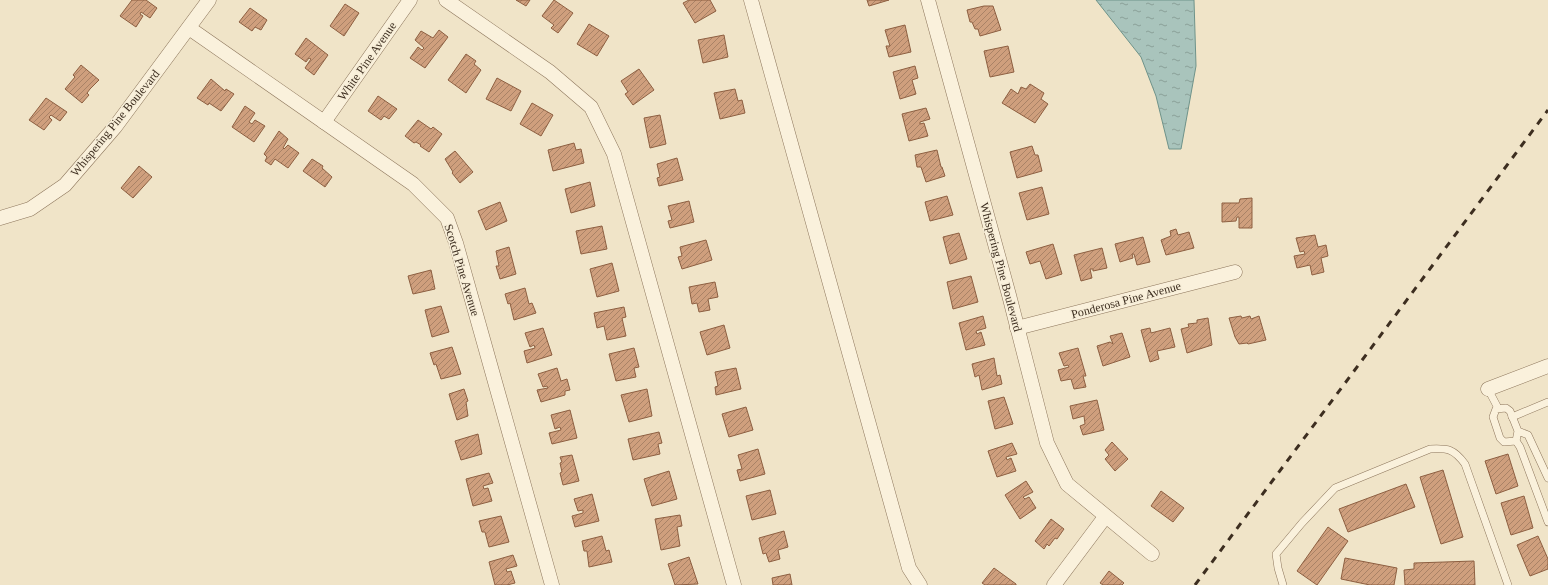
<svg xmlns="http://www.w3.org/2000/svg" width="1548" height="585" font-family="'Times New Roman',serif">
	<style>
		.water { fill: url(#water-ripples); stroke: #6f938a }
		.building { fill: url(#building-hatch); stroke: #8d5f41 }
		.lines { fill: none; stroke-linecap: round; stroke-linejoin: round }
		.lane-casing { stroke: #8d765c; stroke-width: 8 }
		.street-casing { stroke: #8d765c; stroke-width: 15 }
		.lane { stroke: #faf1dc; stroke-width: 7 }
		.street { stroke: #faf1dc; stroke-width: 14 }
		.rail { stroke: #3d2e20; stroke-width: 3; stroke-dasharray: 7 7; stroke-linecap: butt }
		.labels { text-anchor: middle; stroke-width: 3; stroke-linejoin: round; paint-order: stroke }
		.street-label { font-size: 12px; fill: #3d2e20; stroke: #f7eed8 }
	</style>
	<defs>
		<pattern id="water-ripples" width="26" height="14" patternUnits="userSpaceOnUse"><rect width="26" height="14" fill="#a9c4bc"/><path d="M2 4q2-2 4 0t4 0M15 11q2-2 4 0t4 0" fill="none" stroke="#8ba098"/></pattern>
		<pattern id="building-hatch" width="6" height="6" patternUnits="userSpaceOnUse"><rect width="6" height="6" fill="#cf9f7d"/><path d="M-1 1l2-2M0 6l6-6M5 7l2-2" fill="none" stroke="#a98266"/></pattern>
	</defs>
	<rect width="100%" height="100%" fill="#f0e4c8"/>
	<!-- water -->
	<polygon class="water" points="1096,0 1194,0 1196,66 1181,149 1169,149 1156,96 1141,57"/>
	<!-- building -->
	<g class="building">
		<polygon points="132,0 146,0 157,8 150,18 141,12 140,14 143,16 136,27 120,16"/>
		<polygon points="516,0 530,0 526,6"/>
		<polygon points="554,0 573,13 558,33 551,28 554,25 542,16"/>
		<polygon points="689,0 710,0 716,11 695,23 683,3"/>
		<polygon points="867,0 889,0 869,6"/>
		<polygon points="345,4 359,13 344,36 330,26"/>
		<polygon points="984,6 993,6 1001,30 980,36 978,29 975,29 972,22 970,22 967,10"/>
		<polygon points="250,8 267,20 261,30 255,27 252,31 239,22"/>
		<polygon points="589,24 609,36 597,56 577,44"/>
		<polygon points="905,25 911,52 889,57 886,46 890,46 885,30"/>
		<polygon points="439,30 448,37 425,68 410,58 418,47 422,50 424,48 415,40 421,31 433,38"/>
		<polygon points="724,35 728,57 703,63 698,40"/>
		<polygon points="306,38 328,55 314,75 305,68 311,59 309,58 306,62 295,54"/>
		<polygon points="1008,46 1014,72 990,77 984,51"/>
		<polygon points="466,54 476,61 474,64 481,70 466,93 448,80"/>
		<polygon points="81,65 99,80 90,89 87,93 89,95 82,103 65,89 75,77 73,75"/>
		<polygon points="915,66 918,78 912,80 916,94 900,99 893,72"/>
		<polygon points="639,69 654,90 633,105 625,94 628,92 621,81"/>
		<polygon points="497,78 521,91 511,111 486,99"/>
		<polygon points="211,79 225,91 226,89 234,94 221,111 209,103 208,105 197,98"/>
		<polygon points="1030,84 1044,93 1041,99 1048,104 1035,123 1002,103 1011,89 1018,94 1021,87 1026,89"/>
		<polygon points="735,89 738,101 742,100 745,113 720,119 714,93"/>
		<polygon points="378,96 397,109 389,119 384,116 381,120 368,111"/>
		<polygon points="46,98 67,112 60,121 51,115 49,117 52,120 44,130 29,120"/>
		<polygon points="532,103 553,115 541,136 520,124"/>
		<polygon points="245,106 255,113 249,122 252,124 255,120 265,126 254,142 232,127"/>
		<polygon points="926,108 930,119 920,122 920,124 924,123 928,136 909,141 902,114"/>
		<polygon points="660,115 666,144 650,148 644,118"/>
		<polygon points="418,120 431,129 433,127 442,134 429,152 420,146 421,145 416,142 414,143 405,136"/>
		<polygon points="279,131 288,139 283,148 284,149 288,145 299,153 288,168 275,159 271,165 265,161 267,157 264,154"/>
		<polygon points="574,143 576,150 581,149 584,163 553,171 548,150"/>
		<polygon points="1032,146 1035,155 1038,155 1042,171 1017,178 1010,152"/>
		<polygon points="937,150 941,167 942,167 945,176 926,182 921,167 917,167 915,155"/>
		<polygon points="455,151 473,172 460,183 452,173 453,172 445,159"/>
		<polygon points="677,158 683,180 659,186 657,178 660,177 657,164"/>
		<polygon points="312,159 323,166 322,168 332,177 325,187 303,171"/>
		<polygon points="139,166 152,177 133,198 121,188"/>
		<polygon points="590,182 595,206 571,213 565,189"/>
		<polygon points="1042,187 1049,214 1027,220 1019,193"/>
		<polygon points="947,196 953,215 930,221 925,202"/>
		<polygon points="1252,198 1252,228 1239,228 1239,217 1237,217 1236,221 1222,222 1222,203 1239,203 1240,199"/>
		<polygon points="689,201 694,222 670,228 668,221 672,220 668,206"/>
		<polygon points="500,202 507,221 486,230 478,211"/>
		<polygon points="602,226 607,249 581,254 576,231"/>
		<polygon points="1176,229 1178,235 1189,232 1194,248 1166,255 1161,240 1171,236 1170,231"/>
		<polygon points="959,233 967,259 950,264 943,237"/>
		<polygon points="1315,235 1318,247 1326,245 1328,256 1321,258 1324,272 1312,275 1310,265 1297,268 1294,256 1305,254 1304,251 1300,252 1296,238"/>
		<polygon points="1143,237 1150,262 1137,265 1134,254 1132,254 1133,258 1120,262 1115,244"/>
		<polygon points="706,240 712,260 682,269 678,257 682,256 680,247"/>
		<polygon points="1053,244 1062,274 1046,279 1040,261 1030,264 1026,252"/>
		<polygon points="509,247 516,274 500,279 496,266 499,266 496,251"/>
		<polygon points="1102,248 1107,268 1093,271 1093,269 1090,269 1092,278 1081,281 1074,255"/>
		<polygon points="612,263 619,291 597,297 590,269"/>
		<polygon points="431,270 435,289 413,294 408,276"/>
		<polygon points="971,276 978,302 953,309 947,282"/>
		<polygon points="715,282 718,297 708,299 710,310 699,312 697,303 692,304 689,287"/>
		<polygon points="525,288 529,304 532,303 536,313 514,320 510,303 508,304 505,294"/>
		<polygon points="441,306 449,332 432,337 425,310"/>
		<polygon points="624,307 626,317 622,318 626,336 607,340 604,326 597,328 594,313"/>
		<polygon points="983,316 986,328 976,331 977,334 981,332 985,345 966,350 959,323"/>
		<polygon points="1241,316 1242,318 1250,316 1251,319 1259,316 1266,340 1248,344 1247,343 1239,344 1235,337 1229,318"/>
		<polygon points="1208,318 1212,345 1187,353 1181,329 1189,327 1188,324 1197,323 1197,320"/>
		<polygon points="724,325 730,348 707,355 700,332"/>
		<polygon points="543,328 552,355 527,363 524,351 535,348 534,345 530,347 525,333"/>
		<polygon points="1150,328 1151,333 1170,328 1175,347 1157,351 1159,359 1150,362 1141,330"/>
		<polygon points="1122,333 1130,357 1103,366 1097,346 1110,342 1113,344 1110,336"/>
		<polygon points="452,347 461,374 441,379 436,364 434,365 430,353"/>
		<polygon points="634,348 639,367 634,368 636,377 616,381 609,354"/>
		<polygon points="1078,348 1086,376 1083,376 1086,387 1074,389 1071,379 1061,381 1058,370 1069,367 1068,365 1064,366 1059,353"/>
		<polygon points="994,358 997,376 1000,375 1002,384 982,390 979,375 975,377 972,364"/>
		<polygon points="557,368 561,381 567,379 570,390 565,391 565,395 541,402 537,390 548,388 547,386 543,387 538,374"/>
		<polygon points="736,368 741,389 716,395 715,387 718,386 715,372"/>
		<polygon points="464,389 468,401 466,402 468,416 457,420 449,394"/>
		<polygon points="647,389 652,416 629,422 621,395"/>
		<polygon points="1004,397 1013,424 995,429 988,401"/>
		<polygon points="1097,400 1104,430 1083,435 1080,426 1085,424 1084,416 1073,419 1070,406"/>
		<polygon points="746,407 753,430 729,437 722,414"/>
		<polygon points="570,410 577,438 552,444 549,433 561,430 560,427 555,429 551,415"/>
		<polygon points="659,432 662,443 658,444 660,454 633,460 628,439"/>
		<polygon points="478,434 482,454 461,460 455,441"/>
		<polygon points="1112,442 1128,459 1115,471 1105,459 1109,455 1105,450"/>
		<polygon points="1012,443 1017,454 1006,457 1007,460 1011,458 1016,471 997,477 988,451"/>
		<polygon points="758,449 765,474 740,481 737,470 742,469 738,455"/>
		<polygon points="1508,454 1518,486 1496,494 1485,461"/>
		<polygon points="572,455 579,481 563,485 560,473 562,472 560,463 562,462 560,457"/>
		<polygon points="1443,470 1463,537 1441,544 1420,477"/>
		<polygon points="669,471 677,499 652,506 644,479"/>
		<polygon points="489,473 493,483 483,486 484,489 488,488 492,501 473,506 466,479"/>
		<polygon points="1026,481 1033,492 1023,497 1025,499 1029,497 1036,508 1020,519 1005,495"/>
		<polygon points="1406,484 1415,507 1348,532 1339,509"/>
		<polygon points="770,490 776,514 752,520 746,496"/>
		<polygon points="1161,491 1184,508 1173,522 1151,506"/>
		<polygon points="592,494 599,521 575,527 572,516 583,513 583,510 578,511 574,499"/>
		<polygon points="1524,496 1533,528 1511,535 1501,503"/>
		<polygon points="680,515 682,526 677,527 680,546 661,550 655,519"/>
		<polygon points="501,516 509,542 489,547 485,532 482,532 479,521"/>
		<polygon points="1051,519 1064,529 1057,539 1055,538 1049,546 1047,544 1044,549 1035,541"/>
		<polygon points="1328,527 1348,541 1317,585 1297,571"/>
		<polygon points="784,531 788,547 778,550 780,559 769,562 766,553 763,554 759,538"/>
		<polygon points="602,536 606,551 609,550 612,562 589,567 587,551 584,551 582,541"/>
		<polygon points="1538,536 1548,559 1548,569 1530,576 1517,545"/>
		<polygon points="513,555 517,566 506,569 507,572 511,571 515,583 507,585 495,585 489,562"/>
		<polygon points="689,557 698,584 675,585 668,564"/>
		<polygon points="1345,558 1397,568 1394,585 1370,585 1341,579"/>
		<polygon points="1474,561 1475,585 1405,585 1404,570 1414,569 1414,563"/>
		<polygon points="994,568 1016,584 1016,585 985,585 982,583"/>
		<polygon points="1109,571 1124,583 1122,585 1103,585 1100,583"/>
		<polygon points="790,574 792,585 773,585 772,578"/>
	</g>
	<g class="lines">
		<!-- lane casing -->
		<g class="lane-casing">
			<g id="lane">
				<polyline points="1488,389 1498,408"/>
				<polyline points="1512,417 1548,402"/>
				<polyline points="1518,431 1516,441 1504,442 1500,438 1493,417 1496,409 1506,408 1510,411 1518,431 1528,435 1548,478"/>
				<polyline points="1516,441 1520,447 1548,522"/>
				<path d="M1283 585 1278 568 1276 554 1302 523 1335 488 1430 449C1448 448 1454 449 1465 464L1508 585"/>
			</g>
		</g>
		<!-- street casing -->
		<g class="street-casing">
			<g id="street">
				<polyline points="446,0 550,72 591,107 614,154 734,585"/>
				<polyline points="751,0 909,568 920,585"/>
				<polyline points="928,0 1009,295 1047,443 1067,484 1152,554"/>
				<polyline points="189,28 413,184 447,218 456,243 552,585"/>
				<polyline points="324,122 410,0"/>
				<polyline points="0,218 30,209 65,185 115,127 209,0"/>
				<polyline points="1017,328 1235,272"/>
				<polyline points="1488,389 1548,366"/>
				<polyline points="1054,585 1105,517"/>
			</g>
		</g>
		<!-- lane -->
		<use href="#lane" class="lane"/>
		<!-- street -->
		<use href="#street" class="street"/>
		<!-- rail -->
		<polyline class="rail" points="1195,585 1548,110"/>
	</g>
	<g class="labels">
		<!-- street labels -->
		<g class="street-label">
			<text transform="translate(367 61) rotate(-55)" y="4">White Pine Avenue</text>
			<text transform="translate(115 123) rotate(-51)" y="4">Whispering Pine Boulevard</text>
			<text transform="translate(1001 267) rotate(75)" y="4">Whispering Pine Boulevard</text>
			<text transform="translate(462 270) rotate(73)" y="4">Scotch Pine Avenue</text>
			<text transform="translate(1126 300) rotate(-15)" y="4">Ponderosa Pine Avenue</text>
		</g>
	</g>
</svg>
